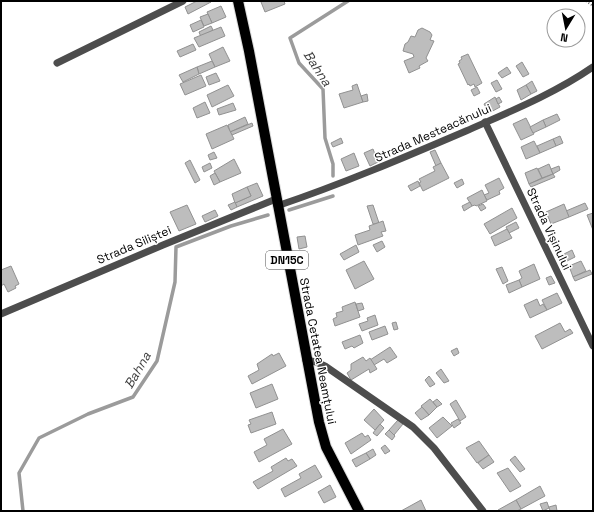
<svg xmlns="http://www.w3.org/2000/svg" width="594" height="512" font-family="'Space Grotesk',sans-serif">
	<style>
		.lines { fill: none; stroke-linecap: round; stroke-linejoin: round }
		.stream { stroke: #9b9b9b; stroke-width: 3.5 }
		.building { fill: #bdbdbd; stroke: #919191 }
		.major-casing { stroke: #dbdbdb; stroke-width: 12 }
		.path { stroke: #6f6f6f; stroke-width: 2; stroke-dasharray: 1 2; stroke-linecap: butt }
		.minor { stroke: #4d4d4d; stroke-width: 7 }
		.major { stroke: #000; stroke-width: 10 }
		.labels { text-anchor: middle; stroke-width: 3; stroke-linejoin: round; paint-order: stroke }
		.shield { fill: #fff; stroke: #4c4c4c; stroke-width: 1 }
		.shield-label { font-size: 11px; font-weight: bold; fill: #000 }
		.street-label { font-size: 12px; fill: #000; stroke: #fff }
		.water-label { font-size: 13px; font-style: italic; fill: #3c3c3c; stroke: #fff }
	</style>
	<rect width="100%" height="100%" fill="#fff"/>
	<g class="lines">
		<!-- stream -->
		<g class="stream">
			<polyline points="333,176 333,164 325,138 323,89 299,63 290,38 348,1"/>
			<polyline points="289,210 333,196"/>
			<polyline points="23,511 19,473 39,438 88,414 133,397 157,361 175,282 176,247 231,226 268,215"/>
		</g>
	</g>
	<!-- building -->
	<g class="building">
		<polygon points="197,1 211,2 188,14 185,7"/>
		<polygon points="263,1 284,1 285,4 265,12 261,2"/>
		<polygon points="221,6 226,17 212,23 207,12"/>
		<polygon points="208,14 212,23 204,26 200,17"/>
		<polygon points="201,20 204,27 193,32 190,25"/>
		<polygon points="211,26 213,30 201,37 199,32"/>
		<polygon points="221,27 225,36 199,47 194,38"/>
		<polygon points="422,28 430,32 432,35 430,40 434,41 426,58 428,61 419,66 420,68 409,73 404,61 414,57 413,54 403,51 405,44 408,42 411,36 415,37 418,30"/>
		<polygon points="193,44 196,50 180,57 177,51"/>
		<polygon points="223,47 230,61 215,67 209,54"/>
		<polygon points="468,54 482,83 475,87 474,84 470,86 469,84 468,85 458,64 460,63 459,61 462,59 461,57"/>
		<polygon points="212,61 215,67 199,74 197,67"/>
		<polygon points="522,62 529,74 523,77 516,66"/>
		<polygon points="197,67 199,74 183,82 179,75"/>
		<polygon points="507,67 511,73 502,78 498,73"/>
		<polygon points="216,73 220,81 209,85 206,77"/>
		<polygon points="201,75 206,86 185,95 180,84"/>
		<polygon points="497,80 502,89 496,92 491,83"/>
		<polygon points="532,81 537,91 531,94 526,85"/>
		<polygon points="357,84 363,102 344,108 339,94 353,90 352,86"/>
		<polygon points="228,85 234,96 212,107 207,95"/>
		<polygon points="526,85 531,94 521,100 517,90"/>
		<polygon points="477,87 480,93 474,96 471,90"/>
		<polygon points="367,94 368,101 363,102 361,96"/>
		<polygon points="495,97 500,107 489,113 484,104"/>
		<polygon points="499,97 502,102 498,104 496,99"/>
		<polygon points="205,102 210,113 197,118 193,108"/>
		<polygon points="233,103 236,110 219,115 217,109"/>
		<polygon points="557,114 560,120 546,127 543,120"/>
		<polygon points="245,117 248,124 230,132 228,125"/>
		<polygon points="526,118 534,134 521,140 513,124"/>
		<polygon points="543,120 546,127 533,133 530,127"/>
		<polygon points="252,123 253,126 232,135 230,132"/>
		<polygon points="227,125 234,139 212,149 206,134"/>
		<polygon points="560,136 563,143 556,146 553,139"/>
		<polygon points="341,138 343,143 333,147 331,143"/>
		<polygon points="553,139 556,146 540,153 537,146"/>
		<polygon points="534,141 540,153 526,159 521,147"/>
		<polygon points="373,149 378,162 370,166 364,153"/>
		<polygon points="435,150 441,163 436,166 430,152"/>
		<polygon points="214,152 217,158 210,160 208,155"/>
		<polygon points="354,153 359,166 346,171 341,159"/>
		<polygon points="234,159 241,173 220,182 214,171"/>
		<polygon points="190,160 200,180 195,183 185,163"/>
		<polygon points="210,163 212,168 204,172 202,167"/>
		<polygon points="441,163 449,178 423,191 419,183 421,182 419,179 435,171 433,167"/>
		<polygon points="549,164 553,174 542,178 538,169"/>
		<polygon points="559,166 560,170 553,174 551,169"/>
		<polygon points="537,168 542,178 529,184 525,173"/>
		<polygon points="215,173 220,182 214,185 210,176"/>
		<polygon points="553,174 555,177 531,187 529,184"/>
		<polygon points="499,178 504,188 499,191 500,194 487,200 484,195 489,193 485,185"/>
		<polygon points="462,179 464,184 457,188 454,183"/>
		<polygon points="418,181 420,186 411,191 408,186"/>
		<polygon points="257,183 263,196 237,207 235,203 251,196 247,187"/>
		<polygon points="247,187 251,196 235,203 232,194"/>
		<polygon points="482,190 487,201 476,206 475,205 472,206 467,198"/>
		<polygon points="235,202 237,207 231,210 228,205"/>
		<polygon points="470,202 472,206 464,211 462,206"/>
		<polygon points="585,203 588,209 569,217 566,211"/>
		<polygon points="483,204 486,208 481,211 478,206"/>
		<polygon points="564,204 569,217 551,224 546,212"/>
		<polygon points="187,205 196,224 179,231 170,212"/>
		<polygon points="373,205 379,223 373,224 367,206"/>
		<polygon points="512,208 517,218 490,234 484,224"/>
		<polygon points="215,210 218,216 205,222 202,216"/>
		<polygon points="593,213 593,230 587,215"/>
		<polygon points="383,221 386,231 381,232 383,236 358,245 355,235 370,230 369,226"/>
		<polygon points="516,222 519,228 509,233 506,227"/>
		<polygon points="507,229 512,238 495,246 491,237"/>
		<polygon points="305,236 307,247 299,249 297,237"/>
		<polygon points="382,241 385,247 377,252 373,245"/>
		<polygon points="356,245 359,252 344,260 340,254"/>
		<polygon points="572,250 575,257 567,261 564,254"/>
		<polygon points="364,261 374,279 355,289 346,270"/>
		<polygon points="581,261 586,271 573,277 569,266"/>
		<polygon points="534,264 540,279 522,287 519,280 522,278 519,271"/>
		<polygon points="11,266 19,284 15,286 16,288 8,292 4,284 1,286 1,270"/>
		<polygon points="502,267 508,281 503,284 496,269"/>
		<polygon points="590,270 592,274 575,281 573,277"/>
		<polygon points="551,276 555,283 549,285 546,278"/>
		<polygon points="519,280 522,287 509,293 506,285"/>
		<polygon points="557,293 562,303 547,310 542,300"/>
		<polygon points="537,299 540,306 543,304 547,310 530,318 524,305"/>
		<polygon points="355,302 360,317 335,326 333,319 337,317 336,313 343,311 342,307"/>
		<polygon points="362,303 364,309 358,311 356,304"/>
		<polygon points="375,315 378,325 362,331 359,324 368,321 367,318"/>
		<polygon points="396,322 398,329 394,330 392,323"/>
		<polygon points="560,323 565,332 570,329 573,333 542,349 535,336"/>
		<polygon points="385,326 388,334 372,340 369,332"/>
		<polygon points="360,335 363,343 354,348 352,346 345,349 342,342"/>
		<polygon points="390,347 397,357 387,363 384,359 374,365 370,360"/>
		<polygon points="457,348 459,353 454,356 451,351"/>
		<polygon points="279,353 286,366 252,384 248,376 259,370 257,364 272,354 273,356"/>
		<polygon points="363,357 366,361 370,358 377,369 370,373 369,369 351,380 347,373 351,370 351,364"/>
		<polygon points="441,369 449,381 444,383 436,373"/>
		<polygon points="429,376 435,384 430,387 425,380"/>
		<polygon points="272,384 278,399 256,408 250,393"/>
		<polygon points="430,399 437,407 429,415 421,406"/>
		<polygon points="437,399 442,404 437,407 433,402"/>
		<polygon points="456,400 466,417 460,421 450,404"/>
		<polygon points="422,407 429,415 421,420 415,413"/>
		<polygon points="374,409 384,420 375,430 364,420"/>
		<polygon points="272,412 276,424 251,433 248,425 251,424 249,420"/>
		<polygon points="443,417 452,426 437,438 429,428"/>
		<polygon points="458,419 461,423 454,428 451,423"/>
		<polygon points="398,420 403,424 394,435 389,430"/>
		<polygon points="380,424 384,428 377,436 373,433"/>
		<polygon points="283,429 292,444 259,462 254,452 267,445 264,439"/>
		<polygon points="389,430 395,436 392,440 385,434"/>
		<polygon points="362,433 365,437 368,435 371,440 351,454 345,443"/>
		<polygon points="479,441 489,455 477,463 466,448"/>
		<polygon points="385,445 390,451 385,454 381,448"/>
		<polygon points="373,449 376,455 370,459 366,453"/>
		<polygon points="366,453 370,459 356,467 352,460"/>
		<polygon points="489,455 494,462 483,469 478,463"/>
		<polygon points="515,456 525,469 520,472 510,460"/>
		<polygon points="286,458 288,461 292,459 297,466 258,489 253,482 273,471 271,467"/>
		<polygon points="315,465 322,477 285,497 281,489 301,478 299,474"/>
		<polygon points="508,468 521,486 510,492 497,473"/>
		<polygon points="330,485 336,497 324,503 318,492"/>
		<polygon points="540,486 545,496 521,509 516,500"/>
		<polygon points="421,500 426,511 401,511"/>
		<polygon points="516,500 521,509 517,511 499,511 498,510"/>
		<polygon points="547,502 549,508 543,511 540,504"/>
		<polygon points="556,505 557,511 550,511 549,507"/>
	</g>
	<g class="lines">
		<!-- major casing -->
		<g class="major-casing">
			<polyline id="major" points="238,1 249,51 319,422 326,447 359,511"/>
		</g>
		<!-- path -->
		<polyline class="path" points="586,1 593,6"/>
		<!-- minor -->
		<g class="minor">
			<polyline points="57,63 183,1"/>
			<polyline points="485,122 593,346"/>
			<path d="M277 206C342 184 403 158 466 131 509 112 554 94 593 67"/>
			<polyline points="1,314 163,245 276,199"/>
			<polyline points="306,360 316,362 325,366 413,427 434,448 483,511"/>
		</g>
		<!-- major -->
		<use href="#major" class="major"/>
	</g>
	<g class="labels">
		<!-- shield labels -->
		<rect class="shield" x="266" y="251" width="42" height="18" rx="3"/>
		<g class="shield-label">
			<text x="287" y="264">DN15C</text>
		</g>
		<!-- street labels -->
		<g class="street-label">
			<text transform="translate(433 133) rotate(-24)" y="4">Strada Mesteacănului</text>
			<text transform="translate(549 229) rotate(65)" y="4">Strada Vișinului</text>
			<text transform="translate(134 245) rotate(-23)" y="4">Strada Siliștei</text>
			<text transform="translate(318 351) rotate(79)" y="4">Strada Cetatea Neamțului</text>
		</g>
		<!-- water labels -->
		<g class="water-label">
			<text transform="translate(318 68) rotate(57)" y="5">Bahna</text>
			<text transform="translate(137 370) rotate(-60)" y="5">Bahna</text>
		</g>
	</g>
	<!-- border -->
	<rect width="594" height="512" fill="none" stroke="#000000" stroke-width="4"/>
	<!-- north arrow -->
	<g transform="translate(566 28) rotate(190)"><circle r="19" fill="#ffffff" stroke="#999999"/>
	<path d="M0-3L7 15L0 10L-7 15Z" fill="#000000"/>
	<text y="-6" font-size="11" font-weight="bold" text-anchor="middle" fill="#000000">N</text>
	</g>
</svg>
